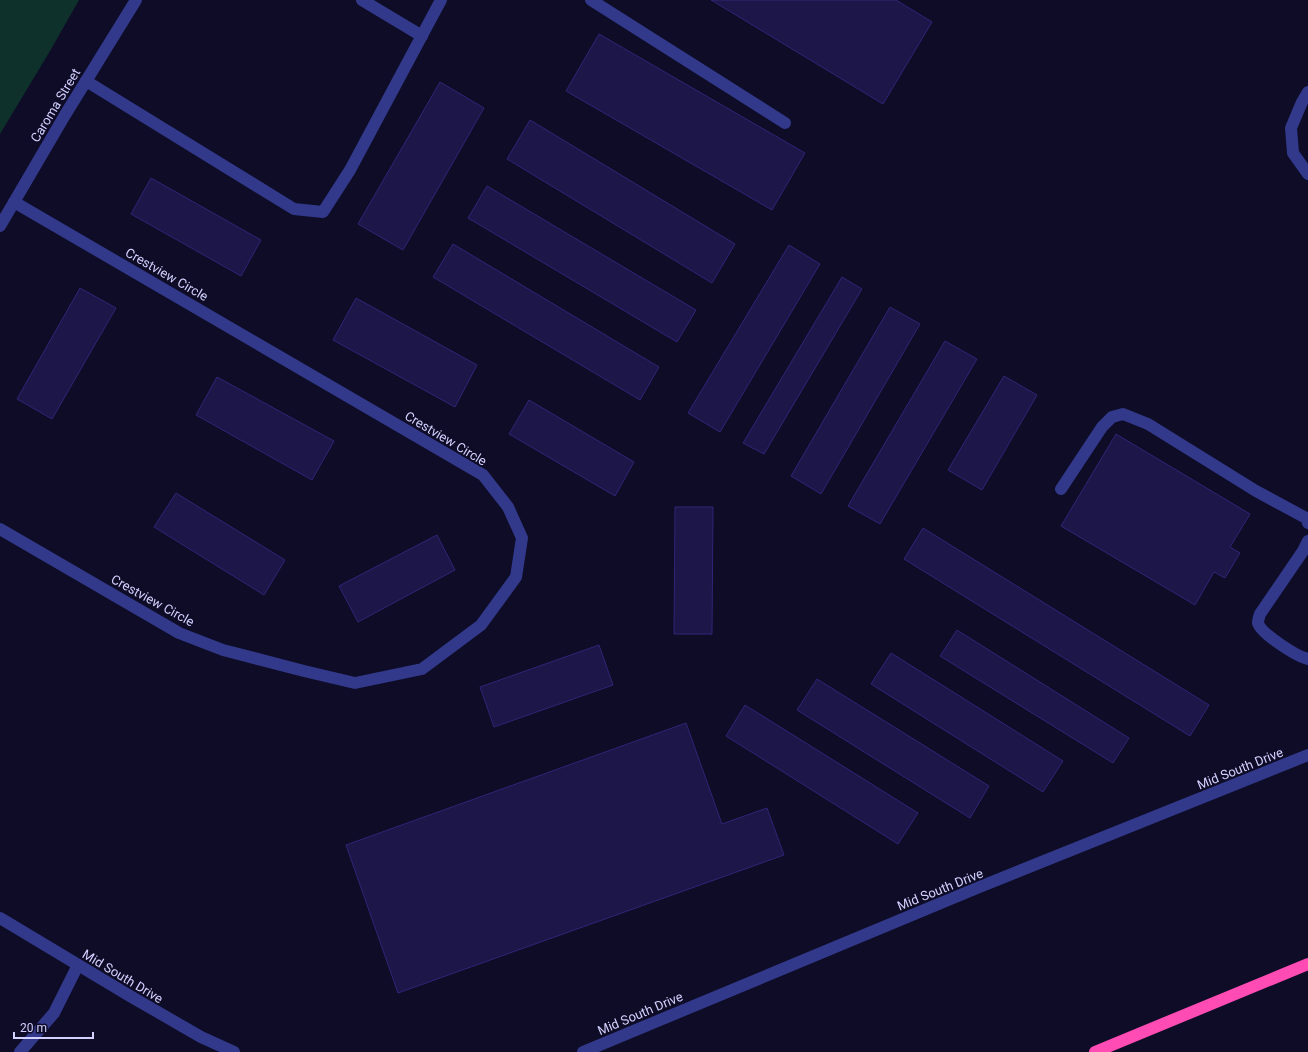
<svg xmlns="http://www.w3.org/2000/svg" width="1308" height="1052" font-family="Roboto,sans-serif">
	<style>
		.green { fill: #0f312c }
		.building { fill: #1c1649; stroke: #2e2677 }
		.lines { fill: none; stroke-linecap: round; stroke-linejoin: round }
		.minor { stroke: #32388a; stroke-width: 12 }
		.highway { stroke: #ff4cb4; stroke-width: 12 }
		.labels { text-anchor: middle; stroke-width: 4; stroke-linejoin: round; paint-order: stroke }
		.street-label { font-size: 13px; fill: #d2d1ff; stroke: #0e0c26 }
	</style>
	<rect width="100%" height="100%" fill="#0e0c26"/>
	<!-- green -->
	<polygon class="green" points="0,0 79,0 50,51 0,134"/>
	<!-- building -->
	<g class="building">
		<polygon points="711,0 896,0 932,22 883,104"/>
		<polygon points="599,34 805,153 772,210 566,91"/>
		<polygon points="440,82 484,108 403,250 358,224"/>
		<polygon points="530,120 735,244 712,283 507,159"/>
		<polygon points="151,178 261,240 241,276 131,214"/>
		<polygon points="487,186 696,310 677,342 468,218"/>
		<polygon points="453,244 659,367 640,400 433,277"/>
		<polygon points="789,245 820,264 720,432 688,413"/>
		<polygon points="842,277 862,289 764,454 743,443"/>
		<polygon points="80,288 116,308 52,419 17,399"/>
		<polygon points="356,298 477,365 455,407 333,340"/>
		<polygon points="890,307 920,324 821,494 791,476"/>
		<polygon points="945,341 977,359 880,524 848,506"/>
		<polygon points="1004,376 1037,395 982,490 948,470"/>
		<polygon points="217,377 334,441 312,480 196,415"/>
		<polygon points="529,400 634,462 615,496 509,434"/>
		<polygon points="1116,434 1250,514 1230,547 1240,553 1225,578 1214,572 1195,605 1061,526"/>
		<polygon points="176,493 285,560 264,595 154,527"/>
		<polygon points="675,507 713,507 712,634 674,634"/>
		<polygon points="923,528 1209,705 1190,736 904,559"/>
		<polygon points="437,535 455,570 358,622 339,586"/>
		<polygon points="957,630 1129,738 1113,763 940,656"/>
		<polygon points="599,645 613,685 494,727 480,687"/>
		<polygon points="891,653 1063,761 1043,792 871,684"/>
		<polygon points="817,679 989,786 970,818 797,710"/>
		<polygon points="745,705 918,813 898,844 726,736"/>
		<polygon points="686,723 722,824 767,808 784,855 398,993 346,845"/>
	</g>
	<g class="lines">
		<!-- minor -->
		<g class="minor">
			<polyline points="362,0 422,36"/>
			<polyline points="591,0 785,123"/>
			<polyline points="86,81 294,209 323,212 350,170 441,0"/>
			<polyline points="1308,92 1302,102 1291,128 1293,153 1308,174"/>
			<polyline points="0,226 65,115 136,0"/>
			<polyline points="1061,489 1102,427 1112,417 1123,414 1148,424 1256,491 1306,518 1308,523"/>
			<polyline points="0,529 179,633 223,650 304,671 355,683 422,669 481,625 516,577 522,538 508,507 483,475 14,202"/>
			<path d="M1308 541 1303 551 1260 614C1259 617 1258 621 1258 623 1261 634 1298 657 1308 659"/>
			<polyline points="0,918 130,996 201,1037 234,1052"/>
			<polyline points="20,1052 54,1013 78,965"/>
			<polyline points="583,1052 977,888 1308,755"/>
		</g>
		<!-- highway -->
		<polyline class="highway" points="1095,1052 1308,964"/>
	</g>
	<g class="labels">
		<!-- street labels -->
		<g class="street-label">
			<text transform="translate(55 105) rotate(-59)" y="5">Caroma Street</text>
			<text transform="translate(167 274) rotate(30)" y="5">Crestview Circle</text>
			<text transform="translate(446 438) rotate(31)" y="5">Crestview Circle</text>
			<text transform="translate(153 600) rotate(29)" y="5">Crestview Circle</text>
			<text transform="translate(1240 768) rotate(-22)" y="5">Mid South Drive</text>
			<text transform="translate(940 889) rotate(-22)" y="5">Mid South Drive</text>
			<text transform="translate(123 976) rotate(31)" y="5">Mid South Drive</text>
			<text transform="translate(640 1013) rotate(-23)" y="5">Mid South Drive</text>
		</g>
	</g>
	<!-- scale -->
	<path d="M14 1032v6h79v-6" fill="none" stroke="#d2d1ff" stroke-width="2"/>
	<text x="20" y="1032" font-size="12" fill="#d2d1ff" stroke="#0e0c26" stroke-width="3" paint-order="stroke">20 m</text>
</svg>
